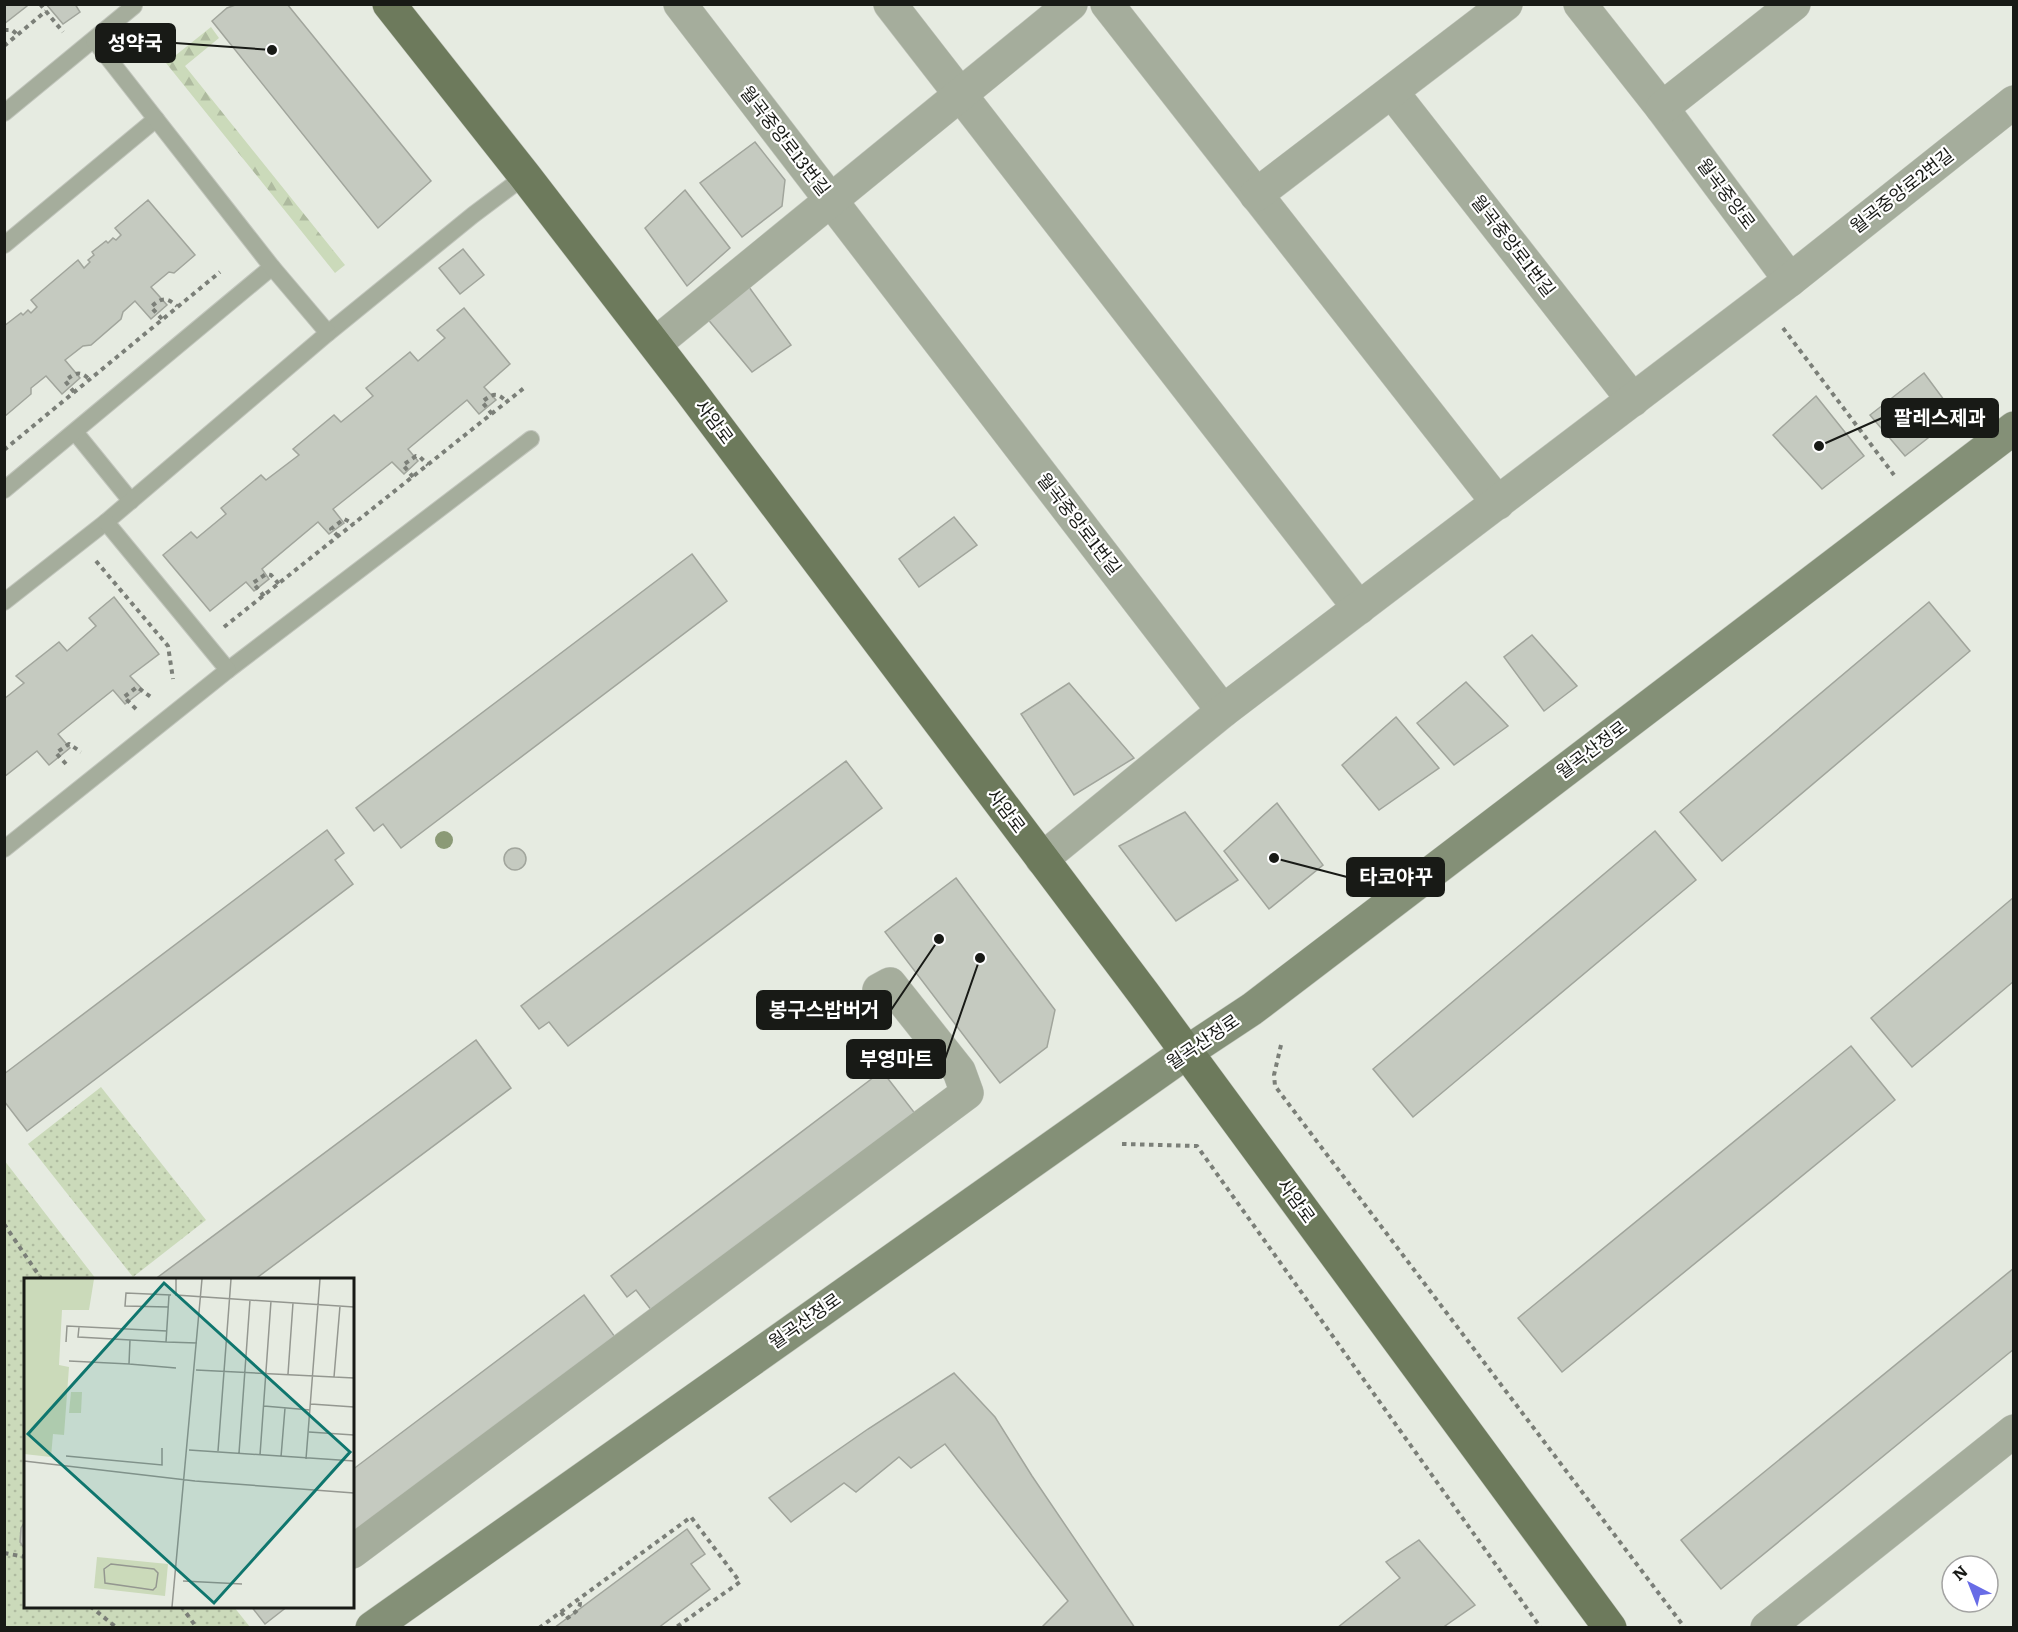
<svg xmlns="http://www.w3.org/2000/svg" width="2018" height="1632" font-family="Literata,'Noto Sans KR',serif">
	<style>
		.green { fill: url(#green-dots) }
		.forest { fill: url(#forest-firs) }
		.building { fill: #c5cac0; stroke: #a1a59c; stroke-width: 1.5 }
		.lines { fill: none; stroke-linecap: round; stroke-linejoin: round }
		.lane-casing { stroke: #c1c5bc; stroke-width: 18 }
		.street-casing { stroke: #c1c5bc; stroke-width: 34 }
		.secondary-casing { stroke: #c1c5bc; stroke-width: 34 }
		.primary-casing { stroke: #c1c5bc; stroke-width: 34 }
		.path { stroke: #7b7f78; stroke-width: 4; stroke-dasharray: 4.5 4.5; stroke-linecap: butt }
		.lane { stroke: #a5ad9c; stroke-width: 16 }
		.street { stroke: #a5ad9c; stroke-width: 33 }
		.secondary { stroke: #849077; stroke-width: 33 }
		.primary { stroke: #6d7a5c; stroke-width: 33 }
		.tree { fill: #8b9a76 }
		.labels { text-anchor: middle; stroke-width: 4.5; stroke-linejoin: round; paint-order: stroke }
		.street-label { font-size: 18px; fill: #181a16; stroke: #fff }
		.inset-road { fill: none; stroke: #949790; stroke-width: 1.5 }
		.view { fill: #0f766e; fill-opacity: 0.15; stroke: #0f766e; stroke-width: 3 }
		.inset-edge { fill: none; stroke: #181a16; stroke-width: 3 }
		.leader { fill: none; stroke: #181a16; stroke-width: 2 }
		.callout-dot { fill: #181a16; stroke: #fff; stroke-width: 2 }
		.callout { fill: #181a16; stroke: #181a16; stroke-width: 2 }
		.callout-label { font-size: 20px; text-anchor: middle; font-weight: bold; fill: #fff }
	</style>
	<defs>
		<pattern id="green-dots" width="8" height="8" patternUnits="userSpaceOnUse" patternTransform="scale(1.5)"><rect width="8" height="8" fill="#cbdaba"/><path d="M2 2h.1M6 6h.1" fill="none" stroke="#aeba9f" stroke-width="1.8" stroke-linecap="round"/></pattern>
		<pattern id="forest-firs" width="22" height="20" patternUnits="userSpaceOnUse" patternTransform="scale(1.5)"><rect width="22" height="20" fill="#cbdaba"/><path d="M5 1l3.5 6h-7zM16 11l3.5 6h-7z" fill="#aeba9f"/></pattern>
	</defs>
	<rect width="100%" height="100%" fill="#e6ebe1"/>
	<!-- green -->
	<g class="green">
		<polygon points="101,1087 206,1220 133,1277 28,1144"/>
		<polygon points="4,1160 96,1279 26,1280 26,1606 234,1607 250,1627 5,1627"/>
	</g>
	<!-- forest -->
	<polygon class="forest" points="211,27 219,38 185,66 345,265 335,273 166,63"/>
	<!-- building -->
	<g class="building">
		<polygon points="4,4 26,4 27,6 4,24"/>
		<polygon points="46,4 75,4 80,12 63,24"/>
		<polygon points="238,4 287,4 431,181 378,228 212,21 227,8"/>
		<polygon points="755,142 785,180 782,206 742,237 700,183"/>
		<polygon points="685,190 730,248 687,286 645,228"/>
		<polygon points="148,200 195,255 174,273 169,272 151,287 167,305 151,319 135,301 123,312 121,319 91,345 83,346 65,360 80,378 62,394 46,376 31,388 31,394 4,417 4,326 21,313 23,315 28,310 31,313 37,307 31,300 78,260 84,268 90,262 88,260 94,255 92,252 106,241 108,243 113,238 116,240 121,235 115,228"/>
		<polygon points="463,249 484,275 460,294 439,268"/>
		<polygon points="746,283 791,345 752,372 706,317"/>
		<polygon points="464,308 510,364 484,387 496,400 479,414 467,400 408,449 418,461 404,474 392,462 333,509 344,523 329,534 318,522 262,569 269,579 254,591 246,582 210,611 163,555 191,532 197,538 226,514 221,508 261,475 266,480 299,455 293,449 334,415 341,422 373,396 366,388 410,352 418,361 445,338 437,330"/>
		<polygon points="1924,373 1956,416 1905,456 1870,415"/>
		<polygon points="1816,396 1864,456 1822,489 1773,435"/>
		<polygon points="954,517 977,545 919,587 899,559"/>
		<polygon points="692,554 727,601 401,848 383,824 374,831 356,808"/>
		<polygon points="114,597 159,654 130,676 143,690 125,704 113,690 58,734 70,748 49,765 37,751 4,777 4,699 24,683 16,676 59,642 67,651 96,626 89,618"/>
		<polygon points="1929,602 1970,651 1722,861 1680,812"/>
		<polygon points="1532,635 1577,686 1544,711 1504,657"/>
		<polygon points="1466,682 1508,726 1454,765 1417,723"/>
		<polygon points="1069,683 1134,758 1074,795 1021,714"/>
		<polygon points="1396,717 1439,768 1379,810 1342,765"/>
		<polygon points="846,761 882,808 568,1046 549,1022 539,1029 521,1006"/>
		<polygon points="1277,803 1323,865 1269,909 1224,851"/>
		<polygon points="1185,812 1238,880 1176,921 1119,846"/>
		<polygon points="327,830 344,853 335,860 353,884 27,1131 4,1101 4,1074"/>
		<polygon points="1655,831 1696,880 1413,1117 1373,1069"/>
		<circle cx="515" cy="859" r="11"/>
		<polygon points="956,878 1055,1010 1047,1047 1000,1083 885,932"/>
		<polygon points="2014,897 2014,981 1912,1067 1871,1018"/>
		<polygon points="476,1040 511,1088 254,1280 154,1280"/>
		<polygon points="1851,1046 1895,1100 1562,1372 1518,1318"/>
		<polygon points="882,1071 917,1116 655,1315 636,1290 627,1297 611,1276"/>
		<polygon points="2014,1268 2014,1349 1721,1589 1681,1540"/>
		<polygon points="584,1295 618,1341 352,1534 352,1470"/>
		<polygon points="954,1373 995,1417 1032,1476 1135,1628 1041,1628 1068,1601 945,1444 911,1468 899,1457 856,1492 844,1483 791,1522 769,1498 868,1429"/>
		<polygon points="26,1520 26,1551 20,1542 21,1528"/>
		<polygon points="687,1529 705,1554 691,1564 710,1589 658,1628 554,1628"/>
		<polygon points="1419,1540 1475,1605 1442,1628 1337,1628 1400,1578 1386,1562"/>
		<polygon points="251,1606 288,1606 265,1624"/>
	</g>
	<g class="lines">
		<!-- lane casing -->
		<g class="lane-casing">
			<g id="lane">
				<polyline points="4,113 134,6"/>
				<polyline points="4,245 156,119"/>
				<polyline points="328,333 473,215 525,176"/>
				<polyline points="75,432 131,501"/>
				<polyline points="4,490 272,267"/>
				<polyline points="4,602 106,522 328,333 272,267 94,40"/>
				<polyline points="228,670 531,439"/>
				<polyline points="4,849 228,670 106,522"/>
			</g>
		</g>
		<!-- street casing -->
		<g class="street-casing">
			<g id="street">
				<polyline points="680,4 1223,711"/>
				<polyline points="890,4 1359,608"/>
				<polyline points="1107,4 1498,503"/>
				<polyline points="1580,4 1662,108 1790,280"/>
				<polyline points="1392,92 1633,400"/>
				<polyline points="1662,108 1794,4"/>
				<polyline points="1256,195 1506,4"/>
				<polyline points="655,344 1071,4"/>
				<polyline points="1042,859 1223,711 1790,280 2014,102"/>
				<polyline points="352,1552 967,1093 959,1071 890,984 879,990"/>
				<polyline points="1767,1628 2014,1431"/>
			</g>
		</g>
		<!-- secondary casing -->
		<g class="secondary-casing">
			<polyline id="secondary" points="372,1628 1187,1052 1252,1009 2014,428"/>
		</g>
		<!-- primary casing -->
		<g class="primary-casing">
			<polyline id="primary" points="389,4 525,176 689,389 1144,994 1610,1628"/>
		</g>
		<!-- path -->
		<g class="path">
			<polyline points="40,4 63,32"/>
			<polyline points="4,30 12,30 18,35"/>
			<polyline points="4,46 46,11"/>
			<path d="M162 319 151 307C162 297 166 297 177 306"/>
			<polyline points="1783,328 1894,475"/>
			<path d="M74 392 65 381C75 373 79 370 89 379"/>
			<path d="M492 414 482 402C493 393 497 392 507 402"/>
			<polyline points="4,450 220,272"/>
			<polyline points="413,477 403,465 416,456 420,457 428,465"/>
			<polyline points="338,536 331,529 344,519 354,524"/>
			<polyline points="96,561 168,646 173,679"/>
			<polyline points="264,596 253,583 266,574 271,575 279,584"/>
			<polyline points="224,627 524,388"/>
			<polyline points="136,709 124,697 137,687 151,697"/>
			<polyline points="66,764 56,753 69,744 81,752"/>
			<polyline points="1281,1045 1274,1075 1275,1086 1685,1628"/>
			<polyline points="1122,1144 1197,1146 1541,1628"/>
			<polyline points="4,1224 42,1280"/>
			<polyline points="4,1553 26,1557"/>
			<polyline points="90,1606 117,1628"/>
			<polyline points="181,1606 197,1628"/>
			<path d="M561 1612 566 1619C574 1613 583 1609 579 1598"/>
			<polyline points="539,1628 691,1517 740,1582 675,1628"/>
		</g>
		<!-- lane -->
		<use href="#lane" class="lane"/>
		<!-- street -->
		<use href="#street" class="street"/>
		<!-- secondary -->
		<use href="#secondary" class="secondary"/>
		<!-- primary -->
		<use href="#primary" class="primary"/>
	</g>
	<!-- trees -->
	<circle class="tree" cx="444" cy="840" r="9"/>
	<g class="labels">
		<!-- street labels -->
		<g class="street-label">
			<text transform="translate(785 141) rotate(52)" y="6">월곡중앙로13번길</text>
			<text transform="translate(1902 191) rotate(-38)" y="6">월곡중앙로2번길</text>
			<text transform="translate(1726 194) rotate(53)" y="6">월곡중앙로</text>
			<text transform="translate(1513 246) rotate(52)" y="6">월곡중앙로1번길</text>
			<text transform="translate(714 422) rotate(53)" y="6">사암로</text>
			<text transform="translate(1079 524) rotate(52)" y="6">월곡중앙로1번길</text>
			<text transform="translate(1592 750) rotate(-37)" y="6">월곡산정로</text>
			<text transform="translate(1006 811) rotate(53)" y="6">사암로</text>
			<text transform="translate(1203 1042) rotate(-34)" y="6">월곡산정로</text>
			<text transform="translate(1296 1201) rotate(54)" y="6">사암로</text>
			<text transform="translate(805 1321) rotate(-35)" y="6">월곡산정로</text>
		</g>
	</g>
	<!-- overview -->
	<g transform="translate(24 1278)">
		<rect width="330" height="330" fill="#e6ebe1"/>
		<path d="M0 1H70L65 32H38L35 87 45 89 40 157 29 156 27 179 0 176ZM47 114H58L57 135H45ZM73 279 144 286 141 318 70 310Z" fill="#cbdaba"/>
		<path class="inset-road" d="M152 1V17L330 29M144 29 101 28 102 15 147 17M55 49 54 59 142 64 145 17M42 64 43 48 143 53M142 64 173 65M45 83 105 86 106 62M105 86 152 90M172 92 330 100M264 96 269 25M310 99 316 28M287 126 330 129M240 128 286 132M285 154 330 157M165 172 330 183M194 173 207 1M215 175 226 22M236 177 247 23M42 178 138 187V170M257 179 261 130M282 181 296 1M0 183 171 203 330 215M87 286 130 291 134 295 132 309 129 312 81 305 80 291ZM159 303 218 306M148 329 178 1"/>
		<path class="view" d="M140 5 326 174 190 325 4 156Z"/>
		<rect width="330" height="330" class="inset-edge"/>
	</g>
	<!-- callouts -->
	<path class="leader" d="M272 50L175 43M1819 446L1882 418M1274 858L1347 877M939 939L891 1010M980 958L945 1059"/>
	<g class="callout-dot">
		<circle cx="272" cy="50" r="6"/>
		<circle cx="1819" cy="446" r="6"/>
		<circle cx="1274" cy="858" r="6"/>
		<circle cx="939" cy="939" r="6"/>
		<circle cx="980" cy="958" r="6"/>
	</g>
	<g class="callout">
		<rect x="96" y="24" width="79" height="38" rx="6"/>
		<rect x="1882" y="399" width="116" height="38" rx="6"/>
		<rect x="1347" y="858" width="97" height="38" rx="6"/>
		<rect x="757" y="991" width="134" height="38" rx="6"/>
		<rect x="847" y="1040" width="98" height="38" rx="6"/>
	</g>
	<g class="callout-label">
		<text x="135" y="50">성약국</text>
		<text x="1940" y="425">팔레스제과</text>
		<text x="1396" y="884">타코야꾸</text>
		<text x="824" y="1017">봉구스밥버거</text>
		<text x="896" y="1066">부영마트</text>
	</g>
	<!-- border -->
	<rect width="2018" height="1632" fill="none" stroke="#181a16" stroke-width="12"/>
	<!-- north arrow -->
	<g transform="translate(1970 1584) rotate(318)"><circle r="28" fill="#ffffff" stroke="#a3a3a2" stroke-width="1.5"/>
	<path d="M0-4.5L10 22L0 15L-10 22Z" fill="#686ce6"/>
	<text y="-9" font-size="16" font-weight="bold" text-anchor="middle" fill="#181a16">N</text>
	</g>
</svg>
